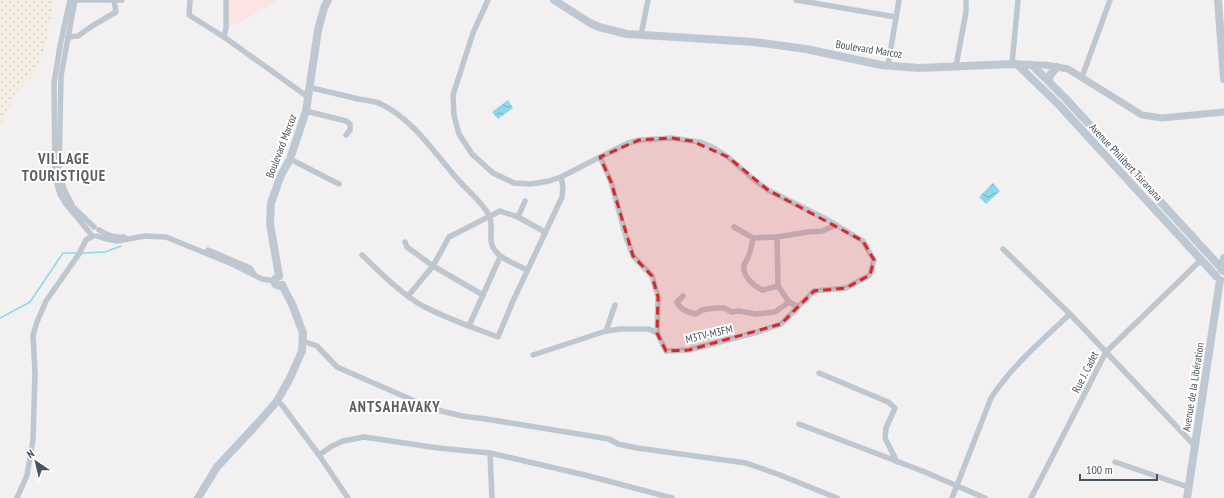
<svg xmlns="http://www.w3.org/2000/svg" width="1224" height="498" font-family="'PT Sans Narrow',sans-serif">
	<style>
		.medical { fill: #fbe4e1 }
		.sand { fill: url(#sand-dots) }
		.water { fill: url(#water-waves) }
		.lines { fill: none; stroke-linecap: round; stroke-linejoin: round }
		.stream { stroke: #8cd7ec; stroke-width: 1.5 }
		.minor { stroke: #bec7cf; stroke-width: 5.5 }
		.tertiary { stroke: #bec7cf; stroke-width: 7 }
		.secondary { stroke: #bec8d3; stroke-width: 8 }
		.marked { fill: #d62828; fill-opacity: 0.2; stroke: #d62828; stroke-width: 3; stroke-dasharray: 8 5; stroke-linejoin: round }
		.labels { text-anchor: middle; stroke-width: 4; stroke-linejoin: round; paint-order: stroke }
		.street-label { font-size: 11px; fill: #48535d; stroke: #fff }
		.district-label { font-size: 15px; font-weight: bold; letter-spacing: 1px; fill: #5c6065; stroke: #fff }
	</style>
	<defs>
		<pattern id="sand-dots" width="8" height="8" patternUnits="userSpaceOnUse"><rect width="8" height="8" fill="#f3eee1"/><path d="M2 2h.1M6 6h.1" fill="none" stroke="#d2cec3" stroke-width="1.8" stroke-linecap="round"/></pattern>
		<pattern id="water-waves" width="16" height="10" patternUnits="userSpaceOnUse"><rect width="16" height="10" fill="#8cd7ec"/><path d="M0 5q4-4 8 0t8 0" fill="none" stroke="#74b1c2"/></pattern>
	</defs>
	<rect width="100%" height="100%" fill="#f2f0f0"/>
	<!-- medical -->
	<polygon class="medical" points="228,0 279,0 228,28"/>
	<!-- sand -->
	<polygon class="sand" points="0,0 54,0 46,43 36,71 20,87 0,127"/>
	<!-- water -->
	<g class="water">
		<polygon points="508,100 513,108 498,119 492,112"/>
		<polygon points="993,183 1000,191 986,204 979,197"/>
	</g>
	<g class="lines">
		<!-- stream -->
		<g class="stream">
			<polyline points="82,253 105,252 121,246"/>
			<polyline points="0,318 30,302 63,253 78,253"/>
		</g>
		<!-- minor -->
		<g class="minor">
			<polyline points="70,0 60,46 54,83 55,177 60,194 66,204 90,233"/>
			<polyline points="72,0 122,0"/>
			<polyline points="75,0 61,76 59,173 64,189 73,207 94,227"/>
			<polyline points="190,0 189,15 224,37 308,97"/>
			<polyline points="488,0 473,33 453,95 454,115 459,134 472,154 493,173 514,183 531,184 549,181 561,177 602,156 628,143 639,140 672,138 692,141 700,142 714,148 728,157 753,179 768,190 828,220 863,241 874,260 870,275 846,288 814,291 781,324 758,332 689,350 666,351 657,333 649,329 621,329 606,331 533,355"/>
			<polyline points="796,0 896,17"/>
			<polyline points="641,35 648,0"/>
			<polyline points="68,37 78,36 92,26 116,12 114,0"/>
			<polyline points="224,37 226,28 226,0"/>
			<polyline points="1012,64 1018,0"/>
			<polyline points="888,65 899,0"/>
			<polyline points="956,66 966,12 966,0"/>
			<polyline points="1082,77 1110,0"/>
			<path d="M311 88C326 91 342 95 358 99 365 100 372 101 379 103 411 118 431 148 453 174 464 188 480 199 489 215 492 220 491 229 491 236 489 256 512 262 527 270"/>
			<polyline points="306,111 346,121 350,124 350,130 346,135"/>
			<polyline points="600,157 611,182 626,237 633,256 652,276 658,297 657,333"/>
			<polyline points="290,159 339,184"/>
			<polyline points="518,217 525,201"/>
			<path d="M734 227 753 238C752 244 751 251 748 257 747 260 745 262 744 265 742 276 754 286 762 290L778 286 789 302 798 307"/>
			<path d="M99 230C107 235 114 238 124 237"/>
			<polyline points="97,236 106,239 117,241 145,236 166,237 230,263 262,279 274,281"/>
			<polyline points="777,237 778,286"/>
			<polyline points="753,238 777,237 808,232 822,231 836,225"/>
			<polyline points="405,242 407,247 433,266 483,295"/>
			<polyline points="1003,249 1070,314 1195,446"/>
			<polyline points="208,250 250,268 254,274"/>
			<path d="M362 255C380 272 399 292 421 305 445 318 472 327 498 337L513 301 562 197 563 187 561 177"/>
			<polyline points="408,296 433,266 449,237 500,211 518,217 545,232"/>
			<path d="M683 296 677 302C680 310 688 312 696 314L702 310 715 308H724L732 312 739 311 756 314 775 312 789 302"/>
			<polyline points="469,326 500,257"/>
			<polyline points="606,331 615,305"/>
			<polyline points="303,341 317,346 337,367 433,409 462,416 486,419 609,439 618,444 637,448 746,463 780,475 837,498"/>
			<polyline points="819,373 888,402 895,408 886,428 885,438 897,462"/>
			<polyline points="277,401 282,405 319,455 348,498"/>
			<polyline points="799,424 925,472 985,498"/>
			<polyline points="490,453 492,498"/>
			<polyline points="319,455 332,446 343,441 364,437 438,448 490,453 589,476 672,498"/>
			<polyline points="1115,462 1188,487"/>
			<polyline points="17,498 27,475 33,440 35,373 33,335 37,322 46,301 79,254 86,240 93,236"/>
			<path d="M952 498 991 398C1012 366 1042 340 1070 314"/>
			<polyline points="1031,498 1106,352 1201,260"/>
		</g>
		<!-- tertiary -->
		<polyline class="tertiary" points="1032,65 1045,65 1068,69 1142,115 1162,118 1224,112"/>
		<!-- secondary -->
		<g class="secondary">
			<polyline points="554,0 590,23 599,27 627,34 754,42 806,49 881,65 919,68 1012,64 1032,65 1066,99 1224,271"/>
			<polyline points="1218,0 1224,79"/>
			<polyline points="1018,65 1059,105 1216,276"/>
			<polyline points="1049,81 1050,75 1057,67"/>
			<polyline points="1222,270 1224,258"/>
			<polyline points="279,276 270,224 271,203 281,175 290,159 306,111 318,30 324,8 328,0"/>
			<polyline points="279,276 275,279 275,284 280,286 282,285"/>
			<polyline points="198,498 217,467 258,423 277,401 290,378 302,351 303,333 292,304 282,285"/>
			<polyline points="1187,498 1220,280"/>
		</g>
	</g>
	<!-- marked area -->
	<path class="marked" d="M672 138 692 141 728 157 768 190 863 241 874 260 870 275 846 288 814 291 781 324 689 350 666 351 657 333 658 297 652 276 633 256 611 182 600 157 639 140Z"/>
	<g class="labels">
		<!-- street labels -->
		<g class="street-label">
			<text transform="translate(869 49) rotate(9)" y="4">Boulevard Marcoz</text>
			<text transform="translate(281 146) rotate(-69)" y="4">Boulevard Marcoz</text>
			<text transform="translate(1126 162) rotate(47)" y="4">Avenue Philibert Tsiranana</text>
			<text transform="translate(709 334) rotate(-13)" y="4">M3TV-M3FM</text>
			<text transform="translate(1085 372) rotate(-63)" y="4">Rue J. Cadet</text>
			<text transform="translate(1193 387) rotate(-81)" y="4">Avenue de la Libération</text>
		</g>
		<!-- district labels -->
		<g class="district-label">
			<text x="64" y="164">VILLAGE<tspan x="64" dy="17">TOURISTIQUE</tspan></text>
			<text x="395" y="412">ANTSAHAVAKY</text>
		</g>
	</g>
	<!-- north arrow -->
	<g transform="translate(36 462) rotate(325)" stroke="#ffffff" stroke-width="3" paint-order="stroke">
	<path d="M0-3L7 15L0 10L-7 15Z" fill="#48535d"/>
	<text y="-6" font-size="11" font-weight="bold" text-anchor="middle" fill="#48535d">N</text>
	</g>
	<!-- scale -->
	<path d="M1080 474v6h77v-6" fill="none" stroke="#48535d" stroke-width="2"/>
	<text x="1086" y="474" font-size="12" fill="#48535d" stroke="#ffffff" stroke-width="3" paint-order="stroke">100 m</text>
</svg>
